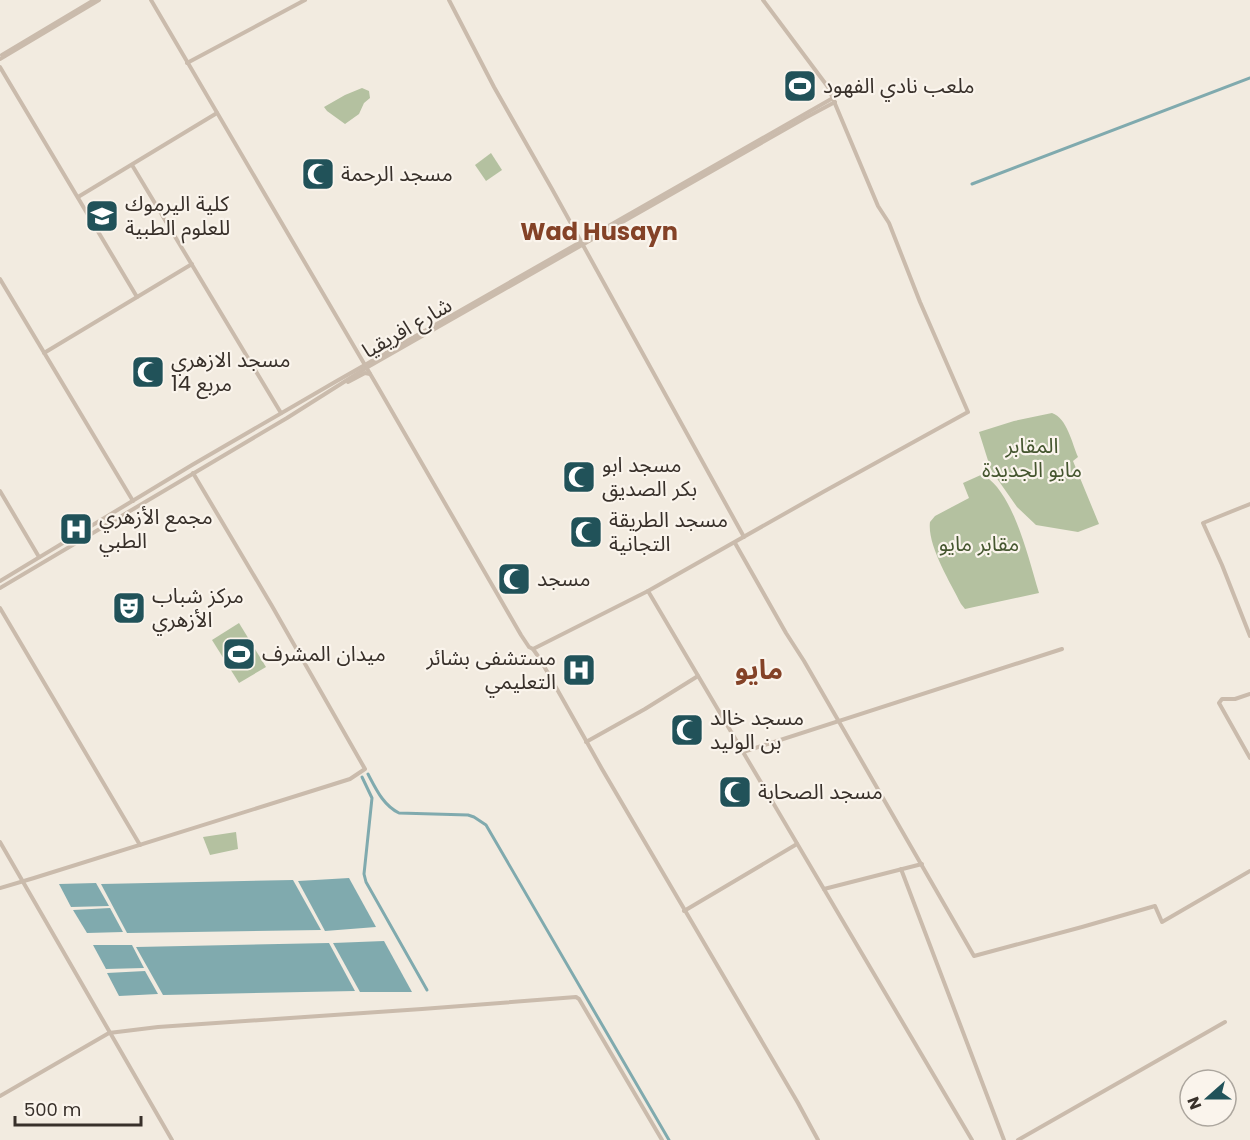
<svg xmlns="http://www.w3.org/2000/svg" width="1250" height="1140" font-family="Poppins,'Noto Sans Arabic',sans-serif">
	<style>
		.green { fill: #b4c1a0 }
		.water { fill: #80aaae }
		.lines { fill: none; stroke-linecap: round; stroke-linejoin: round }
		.canal { stroke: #80aaae; stroke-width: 3 }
		.tertiary { stroke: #cabbac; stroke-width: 4 }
		.labels { text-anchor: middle; stroke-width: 4.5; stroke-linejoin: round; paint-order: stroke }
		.poi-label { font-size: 21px; fill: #38302a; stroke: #faf4ec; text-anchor: start }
		.street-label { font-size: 21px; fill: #38302a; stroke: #faf4ec }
		.park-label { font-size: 21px; fill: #45562f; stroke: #faf4ec }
		.quarter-label { font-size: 24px; font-weight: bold; fill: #844227; stroke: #faf4ec }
		.district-label { font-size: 27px; font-weight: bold; fill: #844227; stroke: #faf4ec }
	</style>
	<rect width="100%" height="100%" fill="#f2ebe0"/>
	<!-- green -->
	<g class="green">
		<polygon points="362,88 369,91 370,98 364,103 359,114 345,124 327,111 324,107 345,95"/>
		<polygon points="491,153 502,170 486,181 475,165"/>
		<path d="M1052 413C1067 418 1072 443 1078 457L1073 461 1099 524 1078 532 1036 525 1017 507 991 470 979 432 1014 421Z"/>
		<path d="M983 474C988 478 993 482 997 487 1018 513 1029 560 1039 593L965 609 961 604C950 582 927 545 930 522L935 516 969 498 963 483Z"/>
		<polygon points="239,623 266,667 239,683 212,640"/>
		<polygon points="236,832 238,849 210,855 203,837"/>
	</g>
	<!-- water -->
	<g class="water">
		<polygon points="349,878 376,927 325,931 298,881"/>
		<polygon points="293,880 321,930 127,933 101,884"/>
		<polygon points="96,883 109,906 71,907 59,884"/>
		<polygon points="110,908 123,932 87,933 73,910"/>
		<polygon points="384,941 412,992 360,992 333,943"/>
		<polygon points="329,943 355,991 163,995 136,947"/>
		<polygon points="93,945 132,945 144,968 106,969"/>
		<polygon points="145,971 158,994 119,996 107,973"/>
	</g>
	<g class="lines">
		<!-- canal -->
		<g class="canal">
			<polyline points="972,184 1250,78"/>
			<path d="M368 774C376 789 383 805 399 813L468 815 474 817 486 825 669 1140"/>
			<polyline points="362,777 372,798 364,874 366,882 427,990"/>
		</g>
		<!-- tertiary -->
		<g class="tertiary">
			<polyline points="151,0 379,389 521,635 529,647 533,649 648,591 823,492 968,412 920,302 889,223 878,206 828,87 763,0"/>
			<polyline points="449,0 494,87 552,189 744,537"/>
			<polyline points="2,55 94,0"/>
			<polyline points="0,59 99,0"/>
			<polyline points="187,63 305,0"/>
			<polyline points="0,67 137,297"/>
			<polyline points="132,165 281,413"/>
			<polyline points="78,197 217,113"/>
			<polyline points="0,279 133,501"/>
			<polyline points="44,353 192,264"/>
			<polyline points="348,382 365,373 370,374"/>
			<polyline points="0,491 39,557"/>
			<polyline points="1250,504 1203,523 1222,565 1250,636"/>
			<polyline points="735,543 786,633 804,661 974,956 1082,927 1155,906 1162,922 1250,871"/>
			<polyline points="0,581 192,465 335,382 833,98"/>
			<polyline points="0,588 287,418 366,368 805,118 835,102"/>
			<polyline points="648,591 972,1140"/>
			<polyline points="0,608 140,845"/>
			<polyline points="533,649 540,659 602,769 798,1103 818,1140"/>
			<polyline points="1250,694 1235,699 1222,699 1219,703 1250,758"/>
			<polyline points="586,742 645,709 698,676"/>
			<polyline points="743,752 1062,649"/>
			<polyline points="0,842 172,1140"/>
			<polyline points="901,869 1004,1140"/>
			<polyline points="0,888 34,878 331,785 350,779 365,769 272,606 193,473"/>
			<polyline points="824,889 922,864"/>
			<polyline points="684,911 797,844"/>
			<polyline points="0,1096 109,1033 158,1027 422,1009 576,997 579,999 662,1140"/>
			<polyline points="1018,1140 1225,1022"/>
		</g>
	</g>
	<!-- icons -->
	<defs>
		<g id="stadium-square" transform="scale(1.725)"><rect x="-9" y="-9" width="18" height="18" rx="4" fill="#215259" stroke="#faf4ec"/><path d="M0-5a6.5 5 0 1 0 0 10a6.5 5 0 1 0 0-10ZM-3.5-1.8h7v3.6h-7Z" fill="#fff"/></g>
		<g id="mosque-square" transform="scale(1.725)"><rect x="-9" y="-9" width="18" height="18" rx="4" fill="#215259" stroke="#faf4ec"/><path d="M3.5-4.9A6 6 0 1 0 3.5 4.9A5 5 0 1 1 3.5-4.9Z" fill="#fff"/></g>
		<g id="university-square" transform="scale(1.725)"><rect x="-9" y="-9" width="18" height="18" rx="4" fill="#215259" stroke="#faf4ec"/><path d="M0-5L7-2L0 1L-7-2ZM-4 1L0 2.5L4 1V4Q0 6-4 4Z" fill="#fff"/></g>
		<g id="hospital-square" transform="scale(1.725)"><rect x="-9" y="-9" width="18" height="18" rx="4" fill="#215259" stroke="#faf4ec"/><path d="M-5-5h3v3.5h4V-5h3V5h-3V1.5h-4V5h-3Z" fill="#fff"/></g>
		<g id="theatre-square" transform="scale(1.725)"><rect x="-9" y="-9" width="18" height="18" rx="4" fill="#215259" stroke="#faf4ec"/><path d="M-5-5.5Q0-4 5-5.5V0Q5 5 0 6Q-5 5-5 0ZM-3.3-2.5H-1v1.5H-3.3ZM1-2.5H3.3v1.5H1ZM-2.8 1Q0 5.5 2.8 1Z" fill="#fff"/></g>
	</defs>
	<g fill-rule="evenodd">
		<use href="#stadium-square" x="800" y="86"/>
		<use href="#mosque-square" x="318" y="174"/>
		<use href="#university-square" x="102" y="216"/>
		<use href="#mosque-square" x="148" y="372"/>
		<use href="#mosque-square" x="579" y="477"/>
		<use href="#hospital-square" x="76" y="529"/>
		<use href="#mosque-square" x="586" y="532"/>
		<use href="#mosque-square" x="514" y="579"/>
		<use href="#theatre-square" x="129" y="608"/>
		<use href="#stadium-square" x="239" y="654"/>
		<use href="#hospital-square" x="579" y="670"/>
		<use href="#mosque-square" x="687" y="730"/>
		<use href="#mosque-square" x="735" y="792"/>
	</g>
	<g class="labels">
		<!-- poi labels -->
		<g class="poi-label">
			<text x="823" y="93">ملعب نادي الفهود</text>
			<text x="341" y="181">مسجد الرحمة</text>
			<text x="125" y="211">كلية اليرموك<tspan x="125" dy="24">للعلوم الطبية</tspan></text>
			<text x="171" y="367">مسجد الازهري<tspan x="171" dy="24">مربع 14</tspan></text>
			<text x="602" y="472">مسجد ابو<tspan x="602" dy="24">بكر الصديق</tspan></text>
			<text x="99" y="524">مجمع الأزهري<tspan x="99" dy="24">الطبي</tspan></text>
			<text x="609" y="527">مسجد الطريقة<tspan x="609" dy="24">التجانية</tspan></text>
			<text x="537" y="586">مسجد</text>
			<text x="152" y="603">مركز شباب<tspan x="152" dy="24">الأزهري</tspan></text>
			<text x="262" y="661">ميدان المشرف</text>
			<text x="556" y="665" text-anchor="end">مستشفى بشائر<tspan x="556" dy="24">التعليمي</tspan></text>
			<text x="710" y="725">مسجد خالد<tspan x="710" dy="24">بن الوليد</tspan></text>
			<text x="758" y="799">مسجد الصحابة</text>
		</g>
		<!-- street labels -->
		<g class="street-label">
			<text transform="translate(407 328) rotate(-30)" y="7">شارع افريقيا</text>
		</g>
		<!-- park labels -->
		<g class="park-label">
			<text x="1032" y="453">المقابر<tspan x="1032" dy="24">مايو الجديدة</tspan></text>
			<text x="979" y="551">مقابر مايو</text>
		</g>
		<!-- quarter labels -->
		<g class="quarter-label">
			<text x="599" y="240">Wad Husayn</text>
		</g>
		<!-- district labels -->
		<g class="district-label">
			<text x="759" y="679">مايو</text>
		</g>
	</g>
	<!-- north arrow -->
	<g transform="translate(1208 1098) rotate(249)"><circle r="28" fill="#faf4ec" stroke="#aca69e" stroke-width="1.5"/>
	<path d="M0-4.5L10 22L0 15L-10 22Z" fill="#215259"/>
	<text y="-9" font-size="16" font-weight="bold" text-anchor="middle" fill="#38302a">N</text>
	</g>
	<!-- scale -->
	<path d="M15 1116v9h126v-9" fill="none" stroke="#38302a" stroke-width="3"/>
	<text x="24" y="1116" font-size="18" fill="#38302a" stroke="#faf4ec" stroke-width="4.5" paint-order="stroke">500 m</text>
</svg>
